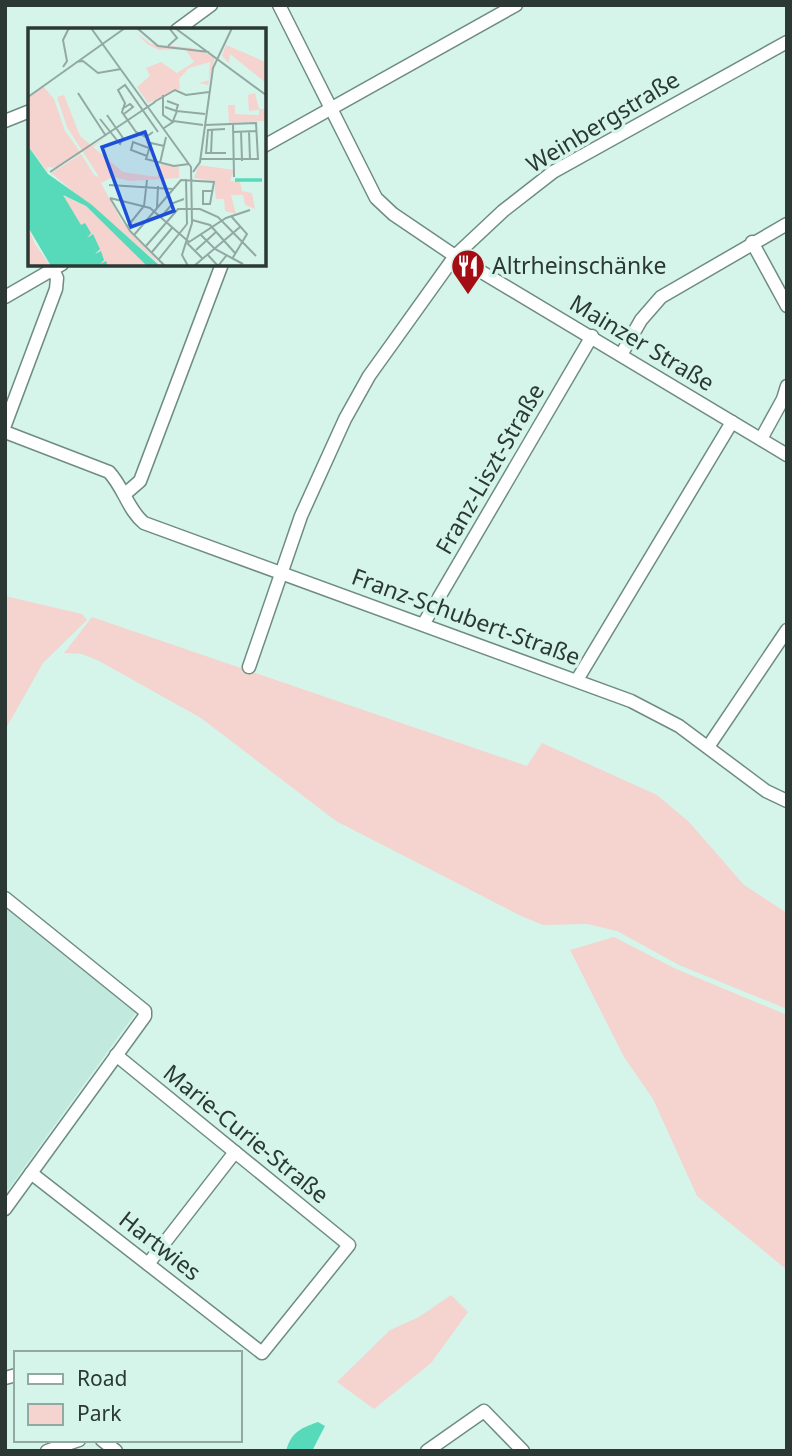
<svg xmlns="http://www.w3.org/2000/svg" width="792" height="1456" font-family="'Noto Sans',sans-serif">
	<style>
		.built { fill: #c2e9de }
		.green { fill: #f5d3ce }
		.water { fill: #56daba }
		.lines { fill: none; stroke-linecap: round; stroke-linejoin: round }
		.street-casing { stroke: #6f8c83; stroke-width: 15 }
		.street { stroke: #fff; stroke-width: 12 }
		.labels { text-anchor: middle; stroke-width: 7; stroke-linejoin: round; paint-order: stroke }
		.street-label { font-size: 23px; fill: #2b3834; stroke: #d5f5eb }
		.poi-label { font-size: 23px; fill: #2b3834; stroke: #d5f5eb; text-anchor: start }
		.inset-river { fill: none; stroke: #56daba; stroke-width: 3.5 }
		.inset-road { fill: none; stroke: #91a9a2; stroke-width: 2 }
		.view { fill: #1d4ed8; fill-opacity: 0.15; stroke: #1d4ed8; stroke-width: 3.5 }
		.inset-edge { fill: none; stroke: #2b3834; stroke-width: 3.5 }
	</style>
	<rect width="100%" height="100%" fill="#d5f5eb"/>
	<!-- built -->
	<polygon class="built" points="5,907 137,1011 5,1194"/>
	<!-- green -->
	<g class="green">
		<polygon points="5,596 82,614 87,620 43,663 5,730"/>
		<polygon points="92,617 527,766 542,743 657,795 689,822 744,885 787,913 787,1009 679,965 617,931 587,924 543,925 521,916 336,821 201,718 99,661 82,654 64,653"/>
		<polygon points="614,937 674,968 787,1015 787,1270 697,1196 653,1099 624,1057 570,950"/>
		<polygon points="451,1295 468,1312 431,1363 374,1409 337,1382 390,1330 419,1317"/>
	</g>
	<!-- water -->
	<path class="water" d="M318 1422 325 1426 312 1451H286C291 1432 301 1428 318 1422Z"/>
	<g class="lines">
		<!-- street casing -->
		<g class="street-casing">
			<g id="street">
				<polyline points="279,5 376,198 393,214 455,256 787,455"/>
				<polyline points="177,30 211,5"/>
				<polyline points="5,121 30,111"/>
				<polyline points="264,146 516,5"/>
				<polyline points="752,242 787,306"/>
				<polyline points="5,297 62,264"/>
				<polyline points="621,355 641,320 661,297 787,224"/>
				<polyline points="5,425 56,289 57,278 53,270"/>
				<path d="M5 432 109 472C124 488 128 510 144 523L631 701 679 726 766 791 787 801"/>
				<polyline points="761,439 783,399 787,386"/>
				<polyline points="125,494 140,481 222,264"/>
				<polyline points="424,623 592,336"/>
				<polyline points="249,667 301,516 345,419 369,376 455,256 503,211 553,172 787,42"/>
				<polyline points="577,680 732,422"/>
				<polyline points="708,747 787,630"/>
				<polyline points="5,898 145,1011 145,1016 5,1209"/>
				<polyline points="31,1173 262,1353 349,1245 116,1055"/>
				<polyline points="148,1264 235,1152"/>
				<polyline points="5,1378 16,1375"/>
				<polyline points="102,1440 116,1451"/>
				<polyline points="47,1451 79,1440"/>
				<polyline points="427,1451 484,1411 523,1451"/>
			</g>
		</g>
		<!-- street -->
		<use href="#street" class="street"/>
	</g>
	<!-- icons -->
	<defs>
		<g id="restaurant-pin" transform="scale(1.75)"><path d="M0 17L-7.5 6A9.5 9.5 0 1 1 7.5 6Z" fill="#a50d14" stroke="#d5f5eb"/><path d="M-5-6h1v4h1v-4h1v4h1v-4h1v5L-1.5 .5V6h-2V.5L-5-1ZM5-6V6H3V1.5H1.5Q1.5-4 5-6Z" fill="#fff"/></g>
	</defs>
	<g fill-rule="evenodd">
		<use href="#restaurant-pin" x="468" y="266"/>
	</g>
	<g class="labels">
		<!-- street labels -->
		<g class="street-label">
			<text transform="translate(603 122) rotate(-31)" y="8">Weinbergstraße</text>
			<text transform="translate(642 343) rotate(31)" y="8">Mainzer Straße</text>
			<text transform="translate(490 469) rotate(-60)" y="8">Franz-Liszt-Straße</text>
			<text transform="translate(466 617) rotate(20)" y="8">Franz-Schubert-Straße</text>
			<text transform="translate(246 1134) rotate(39)" y="8">Marie-Curie-Straße</text>
			<text transform="translate(160 1246) rotate(38)" y="8">Hartwies</text>
		</g>
		<!-- poi labels -->
		<g class="poi-label">
			<text x="492" y="274">Altrheinschänke</text>
		</g>
	</g>
	<!-- overview -->
	<g transform="translate(28 28)">
		<rect width="238" height="238" fill="#d5f5eb"/>
		<path d="M109 5 123 16 165 20 187 29 180 57 171 55 181 52 182 34 161 40 151 51 152 61 120 75 109 59 122 48 118 40 133 34 149 45 166 34 157 21 131 22 119 16ZM198 17 238 34V55L202 26 201 35 194 28ZM15 58 26 71 37 103 53 125 28 140 19 139 20 145 0 117V70ZM227 65 231 81H237V93L201 95 200 77H207V86L231 87V82L221 83 220 67ZM36 67 52 108 64 118 79 109 65 119 95 144 129 149 133 136 151 139V150L102 153 85 149 73 155 94 194 133 237 23 145 53 126 66 147 71 149 39 99 29 69ZM171 137 206 142 202 153H212L214 163 224 165 227 181 217 177 215 167H203L208 186 197 183 196 171H188L186 153 166 150ZM34 167 58 178 119 238 72 237 65 206 59 211 57 195 53 198ZM0 199 7 216 23 238H4L0 232Z" fill="#f5d3ce"/>
		<path d="M0 118 20 146 64 177 132 238H119L58 178 35 167 53 197 57 195 63 205 59 210 65 206 72 221 67 226 73 223 76 232 72 236 78 233 80 238H23L0 199Z" fill="#56daba"/>
		<path class="inset-river" d="M207 152H234"/>
		<path class="inset-road" d="M63 0 163 139 164 195 154 227 160 238M109 0 130 18 181 24M147 0 238 67M140 18 149 10 141 0M48 34 55 33 70 45 93 41M35 39 39 33 35 12 41 0M50 65 78 108M135 67V87L145 94 136 100M0 69 97 0M126 74 147 62 158 67 181 64M137 79 148 83 150 77 139 73M94 81 102 76 105 79 96 86M72 91 92 116 95 110 79 87M205 95 206 149M175 97 145 93 149 83 177 86M197 101 180 102 178 125H198M213 103 214 133M221 103 222 132M125 104 118 109 108 104 94 84 97 75 90 62 97 57 130 104M205 104 229 103M136 118 123 115 118 131 146 138 161 136M183 126 184 102M119 128 103 122 105 114 121 120M173 131H230L228 95 177 97M132 135 138 109M22 144 127 74M165 144 172 134 185 40 204 0M158 151 159 196M81 157 145 161M82 170 122 180 161 214 198 190 222 182M82 170 102 203 137 238M129 180 130 158M203 188 219 206 204 231M133 189 145 175 156 171M164 192 182 197 207 225M99 199 116 178 119 152M106 207 153 152 186 154 182 176H175V163H184M173 207 187 221 215 236M159 215 174 230M118 218 150 181H172L190 189 228 228M168 222 188 204M124 224 144 200M179 226 190 238 198 228M131 231 159 196M166 238 212 199"/>
		<path class="view" d="M117 104 146 183 103 199 74 119Z"/>
		<rect width="238" height="238" class="inset-edge"/>
	</g>
	<!-- border -->
	<rect width="792" height="1456" fill="none" stroke="#2b3834" stroke-width="14"/>
	<!-- legend -->
	<rect x="14" y="1351" width="228" height="91" fill="#d5f5eb" stroke="#91a9a2" stroke-width="2"/>
	<rect x="28" y="1374" width="35" height="10" fill="#ffffff" stroke="#91a9a2" stroke-width="2"/>
	<text x="77" y="1386" font-size="21" fill="#2b3834">Road</text>
	<rect x="28" y="1404" width="35" height="21" fill="#f5d3ce" stroke="#91a9a2" stroke-width="2"/>
	<text x="77" y="1421" font-size="21" fill="#2b3834">Park</text>
</svg>
